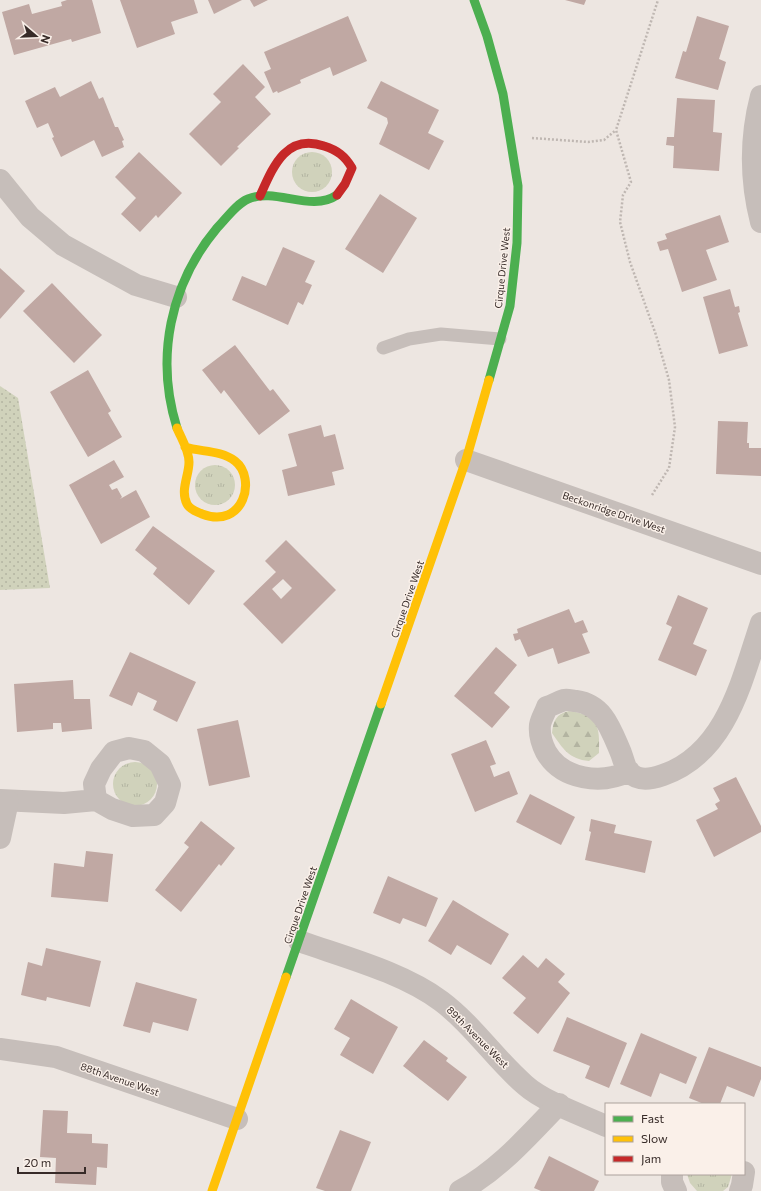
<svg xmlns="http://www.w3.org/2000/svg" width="761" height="1191" font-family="Commissioner,sans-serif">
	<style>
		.grass { fill: url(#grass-tufts) }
		.forest { fill: url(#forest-firs) }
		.park { fill: url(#park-dots) }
		.building { fill: #c0a8a3; fill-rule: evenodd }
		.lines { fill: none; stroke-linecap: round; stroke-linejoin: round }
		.path { stroke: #bfb7b2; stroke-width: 2.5; stroke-dasharray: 2 2; stroke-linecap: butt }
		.lane { stroke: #c6beba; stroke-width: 13 }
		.street { stroke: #c6beba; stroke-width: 22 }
		.fast { stroke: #4caf50; stroke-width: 9 }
		.slow { stroke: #ffc107; stroke-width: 9 }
		.jam { stroke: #c62828; stroke-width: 9 }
		.labels { text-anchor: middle; stroke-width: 3; stroke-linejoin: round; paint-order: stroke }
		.street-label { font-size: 10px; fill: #372b28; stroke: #faf0e9 }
	</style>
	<defs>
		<pattern id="grass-tufts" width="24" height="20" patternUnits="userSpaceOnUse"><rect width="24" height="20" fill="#d0d2bb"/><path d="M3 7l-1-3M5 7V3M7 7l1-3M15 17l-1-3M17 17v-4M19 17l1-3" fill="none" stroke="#b3b4a1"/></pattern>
		<pattern id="forest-firs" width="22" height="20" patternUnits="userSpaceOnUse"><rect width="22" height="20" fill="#d0d2bb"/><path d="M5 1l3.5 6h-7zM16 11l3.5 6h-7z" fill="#b3b4a1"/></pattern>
		<pattern id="park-dots" width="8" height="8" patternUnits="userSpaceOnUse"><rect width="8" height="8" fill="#d0d2bb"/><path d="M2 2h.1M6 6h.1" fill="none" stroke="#b3b4a1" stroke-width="1.8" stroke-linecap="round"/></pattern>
	</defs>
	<rect width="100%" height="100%" fill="#ede6e1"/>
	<!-- grass -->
	<g class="grass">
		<circle cx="312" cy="172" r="20"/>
		<circle cx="215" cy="485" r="20"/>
		<circle cx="135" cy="784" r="22"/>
		<polygon points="687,1174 732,1174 728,1187 723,1191 697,1191 690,1183"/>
	</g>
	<!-- forest -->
	<path class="forest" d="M569 711C598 715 600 725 599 753L589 761C569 759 563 749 552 733 553 721 556 714 569 711Z"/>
	<!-- park -->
	<polygon class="park" points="0,386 18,398 50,588 0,590"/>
	<!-- building -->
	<g class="building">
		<polygon points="67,0 92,0 101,33 72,42 71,39 14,55 2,12 29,4 32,14 62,6 61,2"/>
		<polygon points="120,0 194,0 198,13 171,22 175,34 137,48"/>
		<polygon points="208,0 242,0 214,14"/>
		<polygon points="250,0 268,0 254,7"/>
		<polygon points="565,0 586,0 584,5"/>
		<polygon points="348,16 367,61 333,76 330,67 300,80 301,83 278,93 277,91 273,93 264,72 271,69 264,52"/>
		<polygon points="697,16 729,26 719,59 726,62 718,90 675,78 683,51 686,52"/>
		<polygon points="243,64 265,87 255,97 271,114 237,147 239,148 221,166 189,134 221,102 213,94"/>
		<polygon points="91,81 99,99 103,97 115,127 118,127 124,140 122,141 124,147 102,157 94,140 61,157 52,138 54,137 48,123 37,128 25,101 55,87 60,97"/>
		<polygon points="381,81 439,110 428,133 444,141 429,170 379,144 388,123 387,118 367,108"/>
		<polygon points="677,98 715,100 713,132 722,133 719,171 673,168 674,146 666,145 667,137 674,137"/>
		<polygon points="139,152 182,193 158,218 156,215 140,232 121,214 136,198 115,177"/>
		<polygon points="380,194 417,218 383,273 345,249"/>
		<polygon points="720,215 729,242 706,250 717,280 682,292 668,249 660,251 657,242 667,239 665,234"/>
		<polygon points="283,247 315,261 305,282 312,285 303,305 298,302 288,325 232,300 242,276 266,286"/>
		<polygon points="0,268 25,291 0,319"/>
		<polygon points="52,283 102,335 74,363 23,311"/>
		<polygon points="730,289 735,307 739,306 740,312 738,313 748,346 719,354 703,297"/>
		<polygon points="235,345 270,391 273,389 290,411 259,435 224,390 221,394 202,370"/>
		<polygon points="88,370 111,411 108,413 122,437 88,457 50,392"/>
		<polygon points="718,421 748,422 747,443 749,443 749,448 761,448 761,476 716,474"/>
		<polygon points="321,425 324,437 335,434 344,469 332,472 335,485 288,496 282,470 297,466 288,434"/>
		<polygon points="114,460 124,477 109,485 112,490 117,488 122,497 120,499 136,490 150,517 101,544 69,485"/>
		<polygon points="153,526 215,571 189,605 153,574 157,568 135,550"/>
		<path d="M286 540 336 590 282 644 243 604 276 572 265 561ZM283 579 292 588 281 599 272 589Z"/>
		<polygon points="678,595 708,608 693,644 707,650 696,676 658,660 672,627 666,624"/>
		<polygon points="569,609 575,623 583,620 588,632 582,634 590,653 558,664 553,648 528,657 520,639 515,641 513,634 518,633 517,629"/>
		<polygon points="496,647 517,665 494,693 510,707 492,728 454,696"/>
		<polygon points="130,652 196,682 177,722 153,710 157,701 138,692 132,706 109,696"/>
		<polygon points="73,680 74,699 90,699 92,729 62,732 61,723 53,723 53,729 17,732 14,684"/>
		<polygon points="238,720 250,777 209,786 197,729"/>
		<polygon points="486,740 496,764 490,766 494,777 509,771 518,794 475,812 451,754"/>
		<polygon points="736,777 761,826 761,832 714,857 696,820 718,809 715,804 720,801 713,788"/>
		<polygon points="530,794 575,817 561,845 516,822"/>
		<polygon points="591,819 616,825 614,833 652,841 645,873 585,860 591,832 589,831"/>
		<polygon points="201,821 235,848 221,866 219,864 181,912 155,890 189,847 184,843"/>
		<polygon points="86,851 113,854 108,902 51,897 54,863 84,867"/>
		<polygon points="388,876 438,898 426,927 403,918 400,924 373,913"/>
		<polygon points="453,900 509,934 491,965 457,945 451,955 428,941"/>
		<polygon points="46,948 101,961 90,1007 47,997 46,1001 21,995 28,962 42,966"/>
		<polygon points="523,955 538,968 546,958 565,974 558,982 570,993 538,1034 513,1013 526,998 502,978"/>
		<polygon points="136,982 197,999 188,1031 153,1022 150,1033 123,1026"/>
		<polygon points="351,999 398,1027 373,1074 340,1055 350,1038 334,1029"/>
		<polygon points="567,1017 627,1043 609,1088 585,1078 590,1066 553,1051"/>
		<polygon points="641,1033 697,1057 686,1084 660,1073 651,1097 620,1084"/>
		<polygon points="424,1040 448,1058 446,1061 467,1077 448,1101 403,1066"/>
		<polygon points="709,1047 761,1067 761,1079 754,1097 727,1086 720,1104 704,1104 689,1098"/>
		<polygon points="43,1110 68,1111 67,1133 92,1134 92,1143 108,1144 107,1168 97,1167 96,1185 55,1183 56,1158 40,1157"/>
		<polygon points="340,1130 371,1142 351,1191 325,1191 316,1188"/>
		<polygon points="549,1156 599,1181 594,1191 541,1191 534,1188"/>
	</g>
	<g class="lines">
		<!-- path -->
		<g class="path">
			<polyline points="532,138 588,142 604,140 616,130"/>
			<polyline points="652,495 669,468 675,427 669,380 656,335 630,262 620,222 623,195 631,182 616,130 658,0"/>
		</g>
		<!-- lane -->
		<polyline class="lane" points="383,348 409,339 441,334 500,339"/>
		<!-- street -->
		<g class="street">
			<path d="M761 96C750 138 750 179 761 222"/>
			<polyline points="0,180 30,217 63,245 136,285 176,297"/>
			<polyline points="466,460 761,564"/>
			<path d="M629 771C602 785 562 780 546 752 542 744 539 734 540 725 541 719 545 713 547 707 553 705 558 702 564 700 568 699 572 701 576 701 604 705 611 730 621 753 623 758 625 768 629 772 639 782 651 779 663 775 727 753 742 679 761 623"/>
			<polyline points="0,800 64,803 96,800 112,809 133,816 154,815 165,803 170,785 160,764 144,751 129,748 114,752 101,769 94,784 96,800"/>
			<polyline points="0,838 8,801"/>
			<path d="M299 941C344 957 402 972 441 1001 473 1025 495 1059 525 1085 544 1102 582 1115 606 1126"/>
			<polyline points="0,1049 56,1057 237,1119"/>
			<polyline points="672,1174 672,1182 676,1191"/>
			<path d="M460 1191C500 1169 528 1136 559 1104"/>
			<polyline points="740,1191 742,1185 744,1172"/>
		</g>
		<!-- fast -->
		<g class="fast">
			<polyline points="474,0 487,36 503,94 518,186 517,243 510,306 489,380"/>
			<path d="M177 428C155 358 170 284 217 228 226 219 236 204 248 199 276 187 311 213 337 195"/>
			<polyline points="286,977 381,704"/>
		</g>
		<!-- slow -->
		<g class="slow">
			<path d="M177 428C181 438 189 450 189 462 189 476 180 490 187 504 190 510 196 511 202 514 244 530 257 478 235 461 221 450 200 452 185 447"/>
			<polyline points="381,704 466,460 489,380"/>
			<polyline points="212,1191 286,977"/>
		</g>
		<!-- jam -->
		<path class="jam" d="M260 196C273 167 286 133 324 146 337 150 345 156 352 168L345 184 337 195"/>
	</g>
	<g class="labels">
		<!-- street labels -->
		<g class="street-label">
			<text transform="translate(502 268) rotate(-84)" y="4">Cirque Drive West</text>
			<text transform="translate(614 512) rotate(19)" y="4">Beckonridge Drive West</text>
			<text transform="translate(407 599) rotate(-71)" y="4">Cirque Drive West</text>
			<text transform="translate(300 905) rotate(-71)" y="4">Cirque Drive West</text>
			<text transform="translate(478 1037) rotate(45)" y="4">89th Avenue West</text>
			<text transform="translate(120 1079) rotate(19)" y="4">88th Avenue West</text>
		</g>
	</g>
	<!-- legend -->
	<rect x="605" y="1103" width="140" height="72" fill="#faf0e9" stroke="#aca19c"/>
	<rect x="613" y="1116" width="20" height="6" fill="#4caf50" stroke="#aca19c"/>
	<text x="641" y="1123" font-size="12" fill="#372b28">Fast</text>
	<rect x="613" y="1136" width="20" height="6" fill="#ffc107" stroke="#aca19c"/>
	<text x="641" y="1143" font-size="12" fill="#372b28">Slow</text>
	<rect x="613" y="1156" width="20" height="6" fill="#c62828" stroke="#aca19c"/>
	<text x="641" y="1163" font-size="12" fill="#372b28">Jam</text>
	<!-- north arrow -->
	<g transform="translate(36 36) rotate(109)" stroke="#faf0e9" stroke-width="3" paint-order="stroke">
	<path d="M0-3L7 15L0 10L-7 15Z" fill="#372b28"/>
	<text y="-6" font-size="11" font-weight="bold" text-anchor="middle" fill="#372b28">N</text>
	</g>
	<!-- scale -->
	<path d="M18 1167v6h67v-6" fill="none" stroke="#372b28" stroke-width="2"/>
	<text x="24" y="1167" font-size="12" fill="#372b28" stroke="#faf0e9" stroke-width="3" paint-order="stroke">20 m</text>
</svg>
